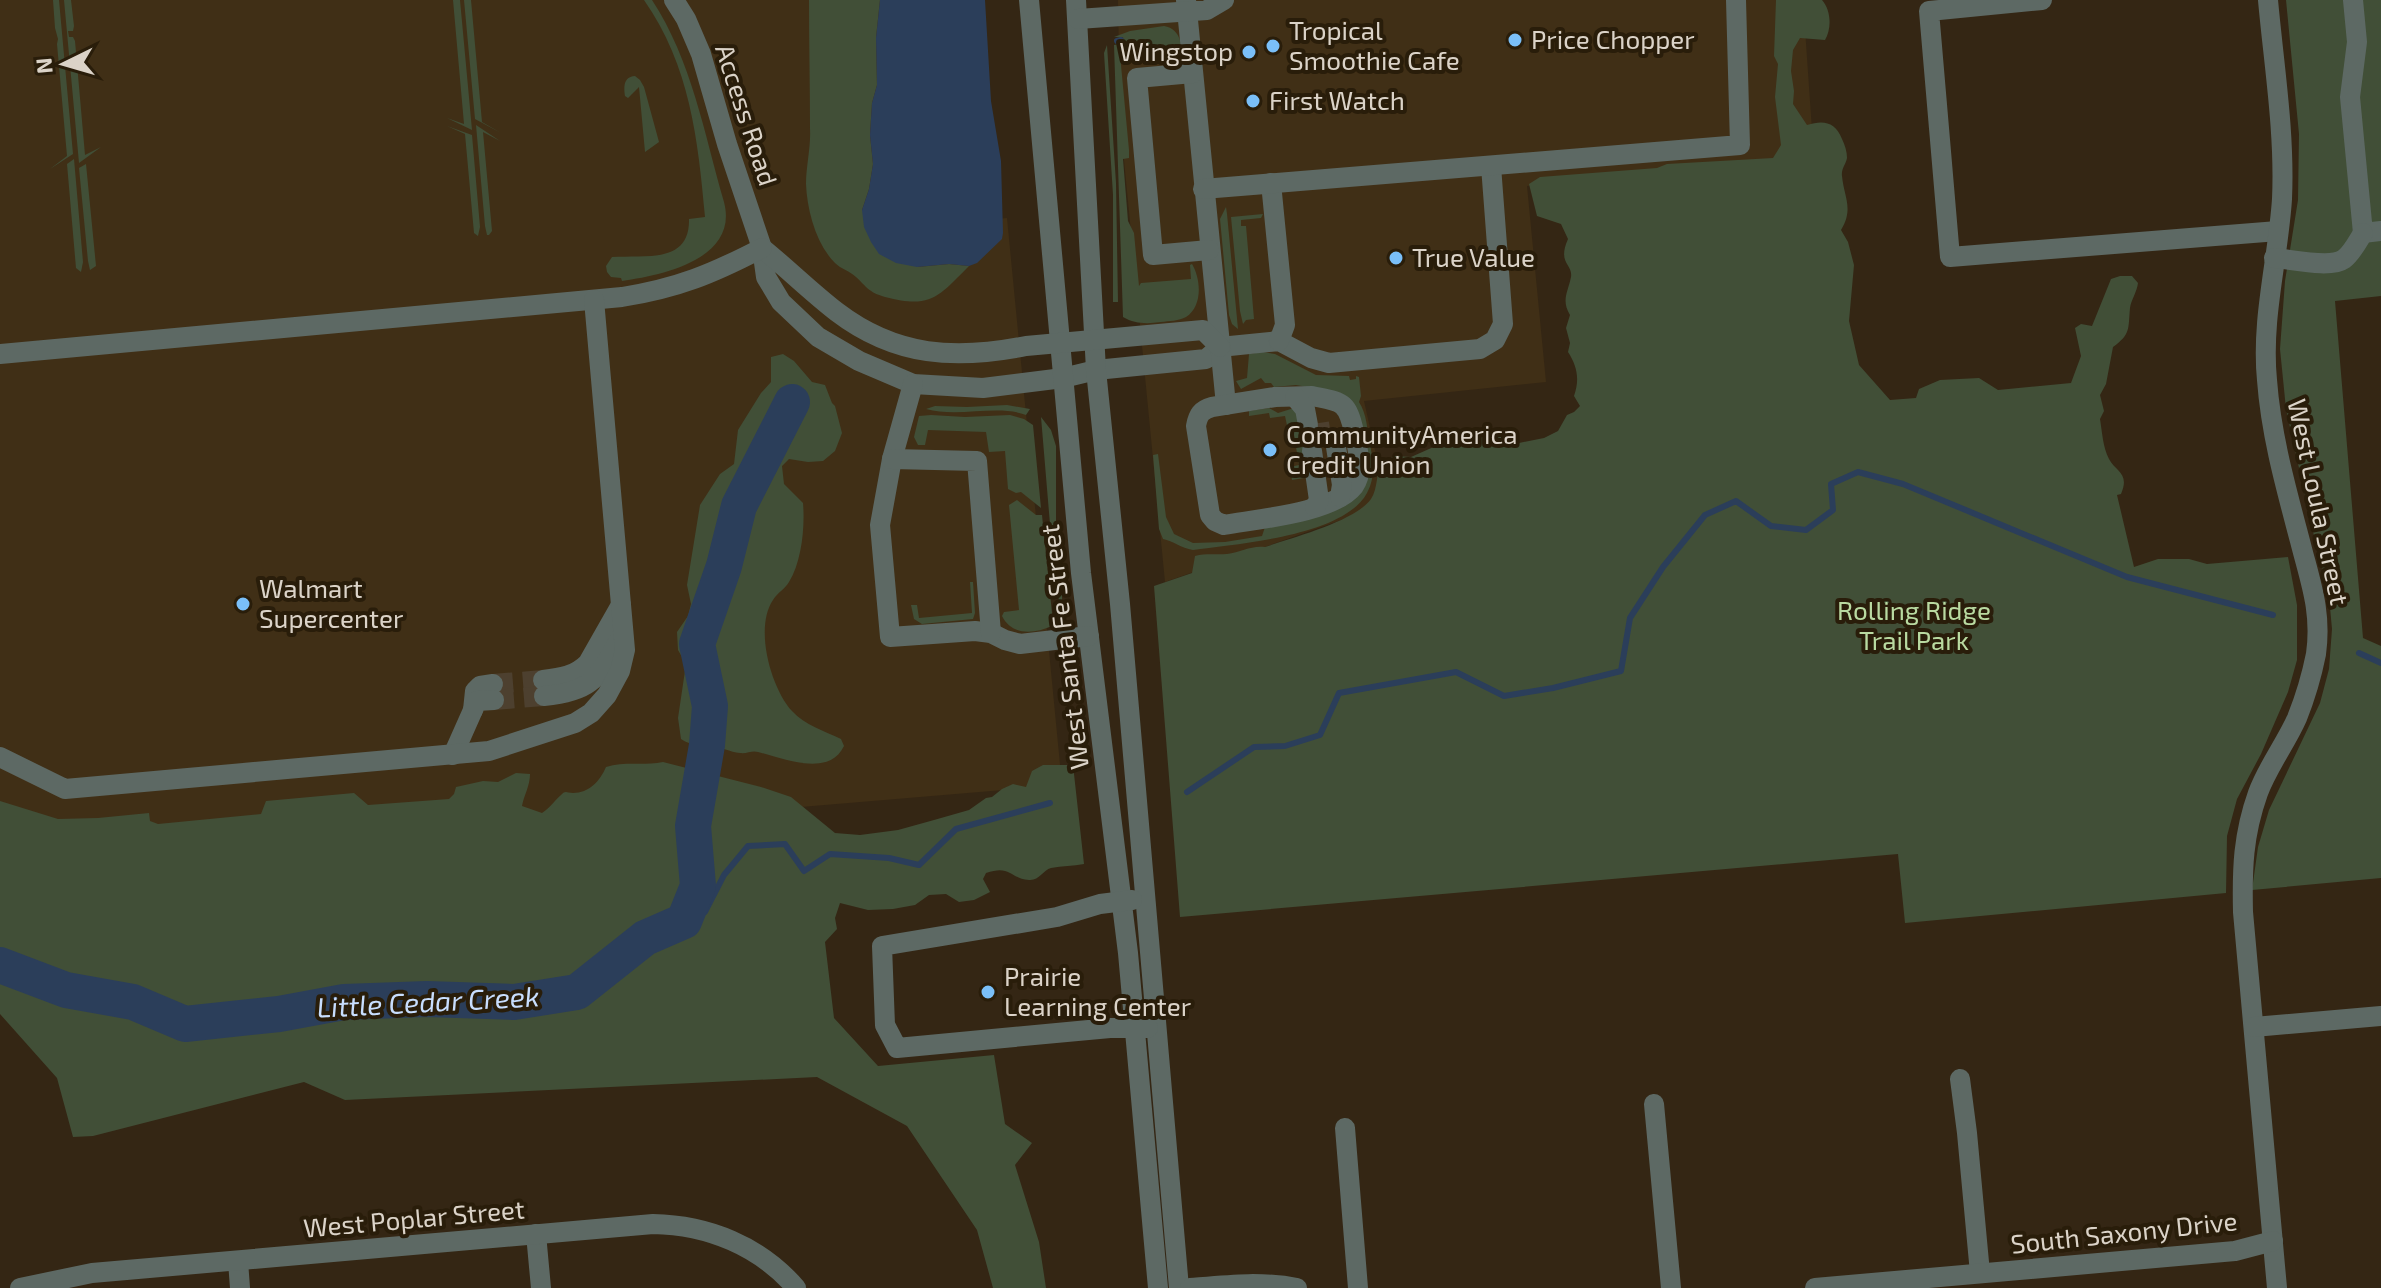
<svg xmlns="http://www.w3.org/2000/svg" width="2381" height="1288" font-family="'Exo 2',sans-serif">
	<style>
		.built { fill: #402f16 }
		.green { fill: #414f37 }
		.water { fill: #2b3e5a }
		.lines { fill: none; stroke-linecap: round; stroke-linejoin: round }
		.stream { stroke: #2b3e5a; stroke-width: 6 }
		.river { stroke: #2b3e5a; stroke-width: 36 }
		.minor-tunnel { stroke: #4d402f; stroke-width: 20; stroke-dasharray: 20 10; stroke-linecap: butt }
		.minor { stroke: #5d6964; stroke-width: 20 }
		.poi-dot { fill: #7abff8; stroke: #291d0a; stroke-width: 3 }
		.labels { text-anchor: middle; stroke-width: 8; stroke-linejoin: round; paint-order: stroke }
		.poi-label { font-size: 26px; fill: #dbd3c8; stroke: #291d0a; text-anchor: start }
		.street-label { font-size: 26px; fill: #dbd3c8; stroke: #291d0a }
		.park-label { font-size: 26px; fill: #b9daa1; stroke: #291d0a }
		.water-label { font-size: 28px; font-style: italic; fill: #c8defe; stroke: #291d0a }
	</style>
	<rect width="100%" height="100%" fill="#342614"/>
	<!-- built -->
	<g class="built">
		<polygon points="0,0 968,0 986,220 1007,218 1062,785 0,874"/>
		<polygon points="1118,0 1803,0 1814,159 1527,186 1546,382 1364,401 1387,504 1165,582 1120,119"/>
	</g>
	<!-- green -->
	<g class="green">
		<polygon points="53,0 59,0 73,154 50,169 67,156 57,44 58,39 55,28"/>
		<polygon points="64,0 71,0 74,26 73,31 68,31 69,37 73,37 75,41 85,155 101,147 79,163"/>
		<polygon points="453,0 460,0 472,130 447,118 464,124"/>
		<polygon points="464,0 471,0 482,122 501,133 475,119"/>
		<path d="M644 0H652C692 61 704 133 724 202 739 259 663 275 622 281L621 278 611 277 607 272 606 266 612 257C645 255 690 264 689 219L705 217C698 139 690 66 644 0Z"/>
		<path d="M809 0H880L876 38 877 85 872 103 870 135 873 164 869 189 862 210 917 267 949 264 969 266C938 297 931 309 885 297 868 292 867 287 856 277 850 271 841 269 835 263 816 244 807 210 806 184 806 166 811 147 810 129 810 86 809 43 809 0Z"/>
		<path d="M1776 0H1822C1831 10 1832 28 1825 40L1800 38 1793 50 1791 71 1794 91 1793 104 1807 125C1824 120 1835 122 1842 139 1845 145 1847 152 1847 158 1846 164 1841 169 1842 176 1844 197 1854 209 1841 230L1848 242 1854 265 1849 321 1859 365 1890 400 1916 398 1919 389 1940 380 1979 378 1998 390 2071 383 2081 356 2075 328 2081 324 2092 326 2111 279 2120 276H2132L2138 283C2137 292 2131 300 2130 308 2128 329 2131 334 2113 347L2106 384 2100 395 2104 411 2100 419C2102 431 2103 448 2109 459 2116 472 2130 473 2121 494L2117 495 2134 567 2158 559H2189L2207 564 2288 557 2297 605V660L2288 692 2261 754 2237 799 2227 836 2226 893 1905 923 1898 854 1180 917 1154 586 1192 573 1195 556C1206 553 1216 555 1227 554 1241 552 1252 545 1265 547 1291 538 1356 521 1371 499 1378 488 1376 474 1381 462L1395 456 1411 457 1438 445 1456 442 1467 447 1483 436 1503 437 1519 443 1544 438 1558 431 1567 415 1574 412 1580 406 1574 396C1580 379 1577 366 1568 352L1570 343 1566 328 1570 315C1561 300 1568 292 1571 277 1573 264 1557 264 1568 239L1561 224 1537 216 1529 184 1540 177 1657 168 1667 164 1773 158 1781 145 1775 97 1778 64 1774 56Z"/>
		<polygon points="2286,0 2381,0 2381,296 2335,301 2363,638 2381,646 2381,878 2252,890 2258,847 2269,810 2320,703 2329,669 2332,629 2328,586 2318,554 2286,409 2280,349 2285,281 2298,200 2299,134"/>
		<path d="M1164 26C1182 29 1183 48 1180 63H1174L1171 49 1160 52 1156 50 1124 52 1123 37H1114L1130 31Z"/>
		<path d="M1119 44 1129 150V158L1123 159 1128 221 1134 233 1139 286 1141 283 1191 279 1190 265 1192 264C1201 279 1203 306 1186 317 1179 321 1169 321 1161 322 1147 324 1135 324 1123 317L1114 45Z"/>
		<polygon points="1107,45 1116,183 1118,302 1113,302 1113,195 1104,53"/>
		<path d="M635 76 640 80 644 87 659 142 645 152 639 87 628 98 625 96C624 87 623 77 635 76Z"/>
		<polygon points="476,125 500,141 483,132 492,231 489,235 487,235 485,226"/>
		<polygon points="447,126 472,135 480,227 478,236 474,233 465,134"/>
		<polygon points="74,159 83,262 81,272 76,268 67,164"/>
		<polygon points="86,164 96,266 90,270 88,261 79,168"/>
		<polygon points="1226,207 1227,214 1238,329 1232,324 1229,315 1220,219"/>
		<polygon points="1263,214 1261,218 1241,220 1241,226 1246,226 1254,319 1246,320 1243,324 1240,311 1231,217"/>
		<path d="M1263 352 1275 354 1316 375 1349 376 1350 380 1356 379V376L1359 377 1361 396 1359 402C1367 414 1367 430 1370 444 1373 461 1376 476 1367 493 1344 536 1237 544 1193 550 1181 548 1173 541 1163 539L1159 529 1153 455 1158 454 1166 517 1174 534 1193 543 1225 542 1262 536 1265 527 1357 494 1341 393 1296 385 1274 387 1271 383H1265L1261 378 1241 389 1236 381 1247 378 1249 354Z"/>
		<path d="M783 354 794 361 812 382 825 385 832 403 835 406 842 433 835 451 823 461 808 462 789 459 782 466 784 484 803 503C805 526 802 561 789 582 785 589 777 593 773 600 754 628 771 688 792 711 805 725 824 731 841 739L844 746C829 778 782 758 758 752 752 750 747 754 740 753 730 752 721 747 711 746 699 744 691 746 681 739L678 718 686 664 678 650 677 632 688 616 691 604 687 585 700 505 720 474 734 464 738 430 761 393 771 382V357Z"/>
		<path d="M1007 405 1030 409 1026 415C998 404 958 418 926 409L935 406 967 407Z"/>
		<polygon points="1269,408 1278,413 1294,408 1300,417 1305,452 1301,453 1305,475 1304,478 1292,480 1290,467 1299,465 1293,429 1288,430 1285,416 1270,418 1269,413 1249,416 1249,411"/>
		<polygon points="931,415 965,417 1010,415 1024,419 1033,425 1041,508 1021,492 1016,493 1008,489 1005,451 989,452 986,432 928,430 925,445 918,445 914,437 919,416"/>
		<polygon points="1041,417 1051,430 1056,446 1056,526 1063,609 1061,616 1052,548"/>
		<path d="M1017 500 1036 515H1042L1052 613V626C1034 634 1012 636 1002 616L1004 612 1019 610 1009 505Z"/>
		<polygon points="970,582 973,582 975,613 973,619 922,624 914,619 911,605 917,605 919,618 972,613"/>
		<path d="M663 762 761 787 791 797 835 833 860 835 898 830 934 820 969 810 986 798 992 797 1002 789 1013 784 1026 787 1032 771 1043 765H1073L1084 864C1073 866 1062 866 1051 868 1043 870 1039 881 1029 880 1010 879 1011 864 986 873L983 879 990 892 974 900 959 902 946 894 929 895 915 905 893 909 868 910 840 903 835 918 837 929 825 942 834 1018 878 1066 994 1055 1005 1124 1032 1143 1015 1165 1039 1242 1046 1288H993L977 1230 907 1126 817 1077 345 1100 304 1082 93 1136 73 1137 57 1078 0 1014V801L58 819 98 818 149 813 150 821 158 824 261 814 266 801 354 793 368 805 449 799 454 794 456 787 483 781 498 782 516 773 530 774C530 786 524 795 522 806L542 813C551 807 554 801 561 795 566 790 566 793 573 793 589 793 600 781 606 767 624 761 643 766 663 762Z"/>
	</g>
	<!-- water -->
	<polygon class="water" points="880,0 985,0 991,101 1001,161 1003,233 1002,239 977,263 969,266 949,264 917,267 896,263 879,254 871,242 864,227 862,210 869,189 873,164 870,135 872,103 877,85 876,38"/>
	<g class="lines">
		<!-- stream -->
		<g class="stream">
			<polyline points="1117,41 1121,40 1122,53"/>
			<polyline points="2359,653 2381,663"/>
			<polyline points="1187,792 1254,747 1285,746 1320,735 1339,693 1456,672 1504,696 1553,688 1621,671 1630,618 1663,567 1705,515 1736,501 1771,526 1806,530 1833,510 1831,484 1858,472 1903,484 2127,577 2273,615"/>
			<polyline points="684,921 705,912 724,875 748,846 785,844 804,871 830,854 889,858 919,865 956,829 1050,803"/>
		</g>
		<!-- river -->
		<polyline class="river" points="0,965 66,990 133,1002 185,1024 279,1014 344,1002 427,999 514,1002 577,992 645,938 684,921 698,886 693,826 707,745 710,706 697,644 724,566 739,506 792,402"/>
		<!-- minor-tunnel -->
		<g class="minor-tunnel">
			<polyline points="1319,423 1323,450"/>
			<polyline points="493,684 543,680"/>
			<polyline points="494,700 544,696"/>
		</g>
		<!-- minor -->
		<g class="minor">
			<polyline points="674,0 686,19 701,54 727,144 762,248 766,277 781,302 818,337 859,361 913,384 983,388 1063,378 1096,370 1206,359 1220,347 1279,341 1311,358 1329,363 1480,349 1495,340 1503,324 1491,166"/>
			<polyline points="1029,0 1081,573 1128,953 1158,1288"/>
			<polyline points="1076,0 1096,370 1120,604 1179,1288"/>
			<polyline points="1186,0 1226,405"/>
			<polyline points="2042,0 1929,11 1950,257 2278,231"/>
			<path d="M2268 0C2274 66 2285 133 2282 199 2278 260 2261 319 2267 380 2271 435 2286 488 2300 541 2310 581 2322 611 2316 654 2312 674 2305 698 2297 718 2286 743 2268 766 2258 793 2243 835 2242 869 2243 912L2277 1288"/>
			<polyline points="2353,0 2357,42 2350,97 2363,233 2381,231"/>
			<polyline points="1078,19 1207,10 1224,0"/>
			<polyline points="1193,73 1137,78 1153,255 1209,250"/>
			<polyline points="1271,183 1285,325 1279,341"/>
			<polyline points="1203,189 1740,145 1736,0"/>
			<path d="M762 248C788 269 811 292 837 312 896 357 956 360 1026 346L1203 330 1220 347"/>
			<path d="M2274 258C2291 259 2330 269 2344 259 2352 253 2358 241 2363 233"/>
			<path d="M0 354 622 297C678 288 712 274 762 248"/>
			<polyline points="913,384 892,459 880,525 890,637 975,631 991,633 1005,640 1020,644 1089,636"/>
			<path d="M1312 396C1341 402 1347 400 1354 432 1357 448 1365 471 1354 486 1333 513 1257 519 1224 525L1215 521 1210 515 1196 426C1198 415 1201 410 1212 407L1275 397Z"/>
			<polyline points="1295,397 1305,409 1308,425"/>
			<polyline points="1336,447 1342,485 1340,497"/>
			<polyline points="1312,451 1319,500 1315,507"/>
			<polyline points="892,459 977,461 991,633"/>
			<path d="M543 680C561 678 575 676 588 663L621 605"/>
			<path d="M544 696C597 691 598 675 623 634"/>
			<polyline points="473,710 475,691 480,686 493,684"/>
			<polyline points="453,755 477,701 494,700"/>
			<polyline points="0,757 65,789 489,751 575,723 591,713 607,695 620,671 625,650 594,300"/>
			<polyline points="1132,900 1100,904 1057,917 882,946 885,1025 897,1048 1110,1028 1148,1028"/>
			<polyline points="2254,1027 2381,1016"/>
			<polyline points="1960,1079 1967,1133 1980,1273"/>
			<polyline points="1654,1104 1671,1288"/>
			<polyline points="1345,1128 1358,1288"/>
			<polyline points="536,1234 541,1288"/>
			<polyline points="238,1261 240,1288"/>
			<path d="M20 1288 92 1273 653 1224C708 1225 760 1246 796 1288"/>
			<path d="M1190 1288C1226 1285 1261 1281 1297 1288"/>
			<polyline points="1815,1288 2235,1251 2273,1241"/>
		</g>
	</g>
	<!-- markers -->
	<g class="poi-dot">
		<circle cx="1515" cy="40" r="8"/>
		<circle cx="1273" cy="46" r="8"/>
		<circle cx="1249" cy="52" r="8"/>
		<circle cx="1253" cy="101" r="8"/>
		<circle cx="1396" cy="258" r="8"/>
		<circle cx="1270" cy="450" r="8"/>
		<circle cx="243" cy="604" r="8"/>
		<circle cx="988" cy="992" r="8"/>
	</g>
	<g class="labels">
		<!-- poi labels -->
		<g class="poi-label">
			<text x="1289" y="40">Tropical<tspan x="1289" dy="30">Smoothie Cafe</tspan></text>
			<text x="1531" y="49">Price Chopper</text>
			<text x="1233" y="61" text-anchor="end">Wingstop</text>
			<text x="1269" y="110">First Watch</text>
			<text x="1412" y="267">True Value</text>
			<text x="1286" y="444">CommunityAmerica<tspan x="1286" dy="30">Credit Union</tspan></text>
			<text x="259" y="598">Walmart<tspan x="259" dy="30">Supercenter</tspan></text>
			<text x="1004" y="986">Prairie<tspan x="1004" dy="30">Learning Center</tspan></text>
		</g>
		<!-- street labels -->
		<g class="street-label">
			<text transform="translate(746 115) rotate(72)" y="9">Access Road</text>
			<text transform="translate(2318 502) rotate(78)" y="9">West Loula Street</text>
			<text transform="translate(1065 647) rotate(-97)" y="9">West Santa Fe Street</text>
			<text transform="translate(414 1219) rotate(-5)" y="9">West Poplar Street</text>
			<text transform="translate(2124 1233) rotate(-6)" y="9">South Saxony Drive</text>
		</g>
		<!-- park labels -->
		<g class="park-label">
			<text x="1914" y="620">Rolling Ridge<tspan x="1914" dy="30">Trail Park</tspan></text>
		</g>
		<!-- water labels -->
		<g class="water-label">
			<text transform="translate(428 1002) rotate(-3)" y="10">Little Cedar Creek</text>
		</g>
	</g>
	<!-- north arrow -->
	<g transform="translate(64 64) rotate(265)" stroke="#291d0a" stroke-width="6" paint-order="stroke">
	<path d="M0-6L14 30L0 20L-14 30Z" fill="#dbd3c8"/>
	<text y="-12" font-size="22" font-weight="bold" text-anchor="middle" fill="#dbd3c8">N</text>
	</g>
</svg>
